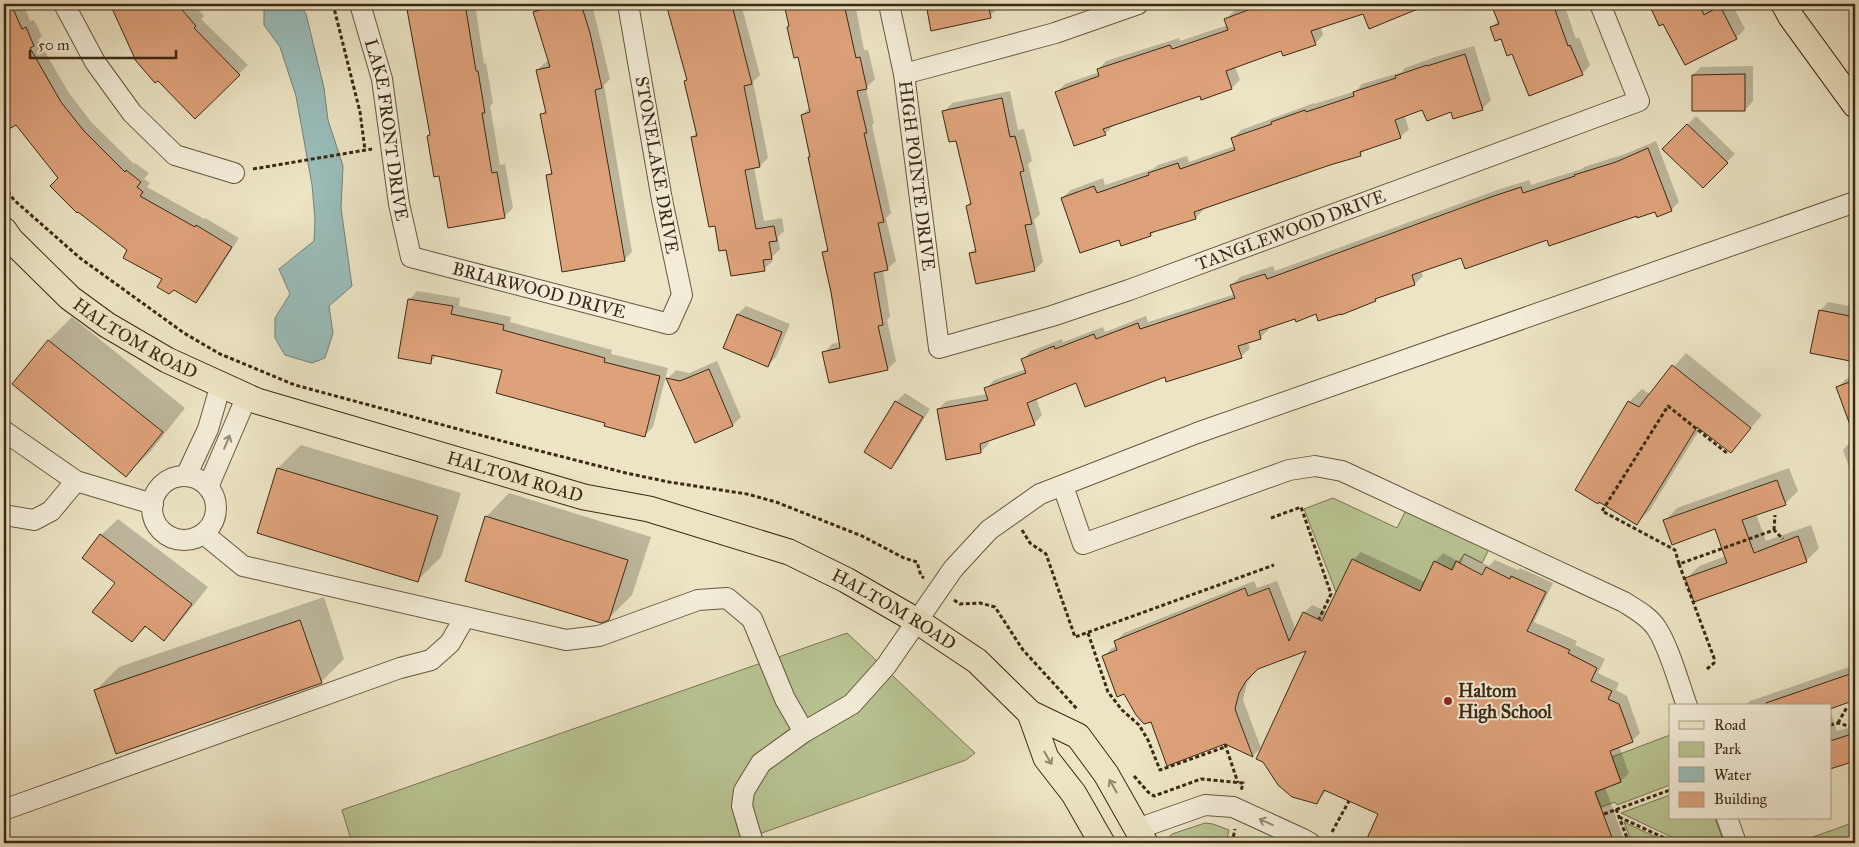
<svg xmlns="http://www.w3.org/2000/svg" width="1859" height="847" font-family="'IM FELL Great Primer',serif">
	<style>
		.green { fill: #b9c493; stroke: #7a7652 }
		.water { fill: #9abdba; stroke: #748277 }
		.shadow { fill: #0003 }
		.building { fill: #dea27b; stroke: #3b2912 }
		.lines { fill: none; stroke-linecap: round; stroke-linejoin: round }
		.minor-casing { stroke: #67583e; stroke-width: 22 }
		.major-casing { stroke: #3b2912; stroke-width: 27 }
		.path { stroke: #3b2912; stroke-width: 3; stroke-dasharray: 4 2.5; stroke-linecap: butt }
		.minor { stroke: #f3edd9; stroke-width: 20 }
		.major { stroke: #ece4c4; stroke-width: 25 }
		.oneway { stroke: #978b76 }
		.oneway2 { stroke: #94866b }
		.poi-dot { fill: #8f2418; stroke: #f3edd9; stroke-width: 2 }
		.labels { text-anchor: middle; stroke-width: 4; stroke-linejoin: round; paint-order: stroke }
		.street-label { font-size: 18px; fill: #3b2912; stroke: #f3edd9 }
		.poi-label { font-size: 18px; font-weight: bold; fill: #3b2912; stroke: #f3edd9; text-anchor: start }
	</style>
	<rect width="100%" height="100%" fill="#ece4c4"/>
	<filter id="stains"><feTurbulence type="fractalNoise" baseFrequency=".004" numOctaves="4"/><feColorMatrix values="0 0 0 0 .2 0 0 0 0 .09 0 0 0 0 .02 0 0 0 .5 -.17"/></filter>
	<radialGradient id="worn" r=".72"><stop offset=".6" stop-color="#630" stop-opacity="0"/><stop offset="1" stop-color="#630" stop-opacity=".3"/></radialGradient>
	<!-- green -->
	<g class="green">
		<polygon points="1333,498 1397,528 1406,510 1489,549 1482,563 1464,554 1460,563 1456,561 1452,570 1434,561 1420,591 1336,592 1304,509"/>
		<polygon points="847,633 975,753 966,760 734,843 352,843 342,810"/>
		<polygon points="1670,735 1670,785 1617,805 1615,802 1601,807 1595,792 1621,782 1612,757"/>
		<polygon points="1670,795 1670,818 1715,818 1724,843 1684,843 1621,813"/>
		<polygon points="1624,822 1668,843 1632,843"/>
		<polygon points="1855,822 1855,843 1799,843 1799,842"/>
		<polygon points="1205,823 1213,824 1229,830 1226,843 1164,843 1172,834"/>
	</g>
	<!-- water -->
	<polygon class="water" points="271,4 300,4 306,14 324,88 328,120 343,166 341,208 352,286 329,306 333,333 325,358 312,363 285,355 275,338 275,318 290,294 279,269 314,241 315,219 312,185 296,96 280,47 264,25 264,10"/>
	<!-- shadow -->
	<g class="shadow">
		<polygon points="4,4 23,4 30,21 34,20 42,36 38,40 69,93 92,123 134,164 135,163 149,173 144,179 150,183 147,187 204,219 205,218 239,238 204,293 196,301 164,279 129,250 60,178 17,123 9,127 4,118"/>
		<polygon points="111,4 193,4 204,16 201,19 248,65 195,117 137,61"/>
		<polygon points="406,4 475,4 484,64 486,63 493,103 490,106 500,165 505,164 513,208 504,217 440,175 428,136 431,133"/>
		<polygon points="534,4 592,4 610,79 604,85 632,252 624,260 547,176 553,170 542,114 547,109 537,70 546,62 549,61 534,12 536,10"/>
		<polygon points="667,4 741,4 760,75 753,82 768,158 760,166 754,167 764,221 782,218 784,231 778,237 780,249 772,257 773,261 764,269 727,248 716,225 692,137 697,132 685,82 688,79"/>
		<polygon points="785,4 855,4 864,50 868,50 875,79 866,88 874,123 872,125 891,213 886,218 896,261 887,269 883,270 890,316 887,320 896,361 888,369 824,353 832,344 840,342 823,253 828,248 809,158 811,156 802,115 810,107 799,55 795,56"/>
		<polygon points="927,4 997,4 998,8 990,16 932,29"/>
		<polygon points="1252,4 1436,4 1417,11 1416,9 1364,13 1321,27 1323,35 1315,44 1282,49 1235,67 1240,80 1232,88 1201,95 1113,124 1113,126 1105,134 1057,92 1065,84 1099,72 1098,70 1106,61 1179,38 1180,41 1228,25 1226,19 1234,11"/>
		<polygon points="1493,4 1564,4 1576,39 1579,37 1590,65 1582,74 1512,53 1502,38 1491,28 1499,20"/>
		<polygon points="1650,4 1711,4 1713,7 1720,4 1732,4 1745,29 1736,38 1686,64 1664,22 1660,24"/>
		<polygon points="1474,46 1491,100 1483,108 1454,118 1451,111 1423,108 1404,115 1409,129 1400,137 1367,148 1360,155 1204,208 1204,209 1196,218 1155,231 1151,235 1119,238 1062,198 1071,190 1103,178 1105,185 1153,169 1158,165 1187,156 1189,162 1235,146 1232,139 1241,130 1314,103 1314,104 1356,91 1362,84 1402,72 1405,68 1435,57"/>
		<polygon points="1753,66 1753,101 1745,110 1693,75 1701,67"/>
		<polygon points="1010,91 1018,130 1024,129 1032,161 1028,164 1040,214 1034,220 1043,262 1034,270 970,253 976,248 967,206 971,201 957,140 944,112 952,103"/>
		<polygon points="1696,116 1735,154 1703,186 1664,149"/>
		<polygon points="1656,141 1679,202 1671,210 1655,210 1548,239 1462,257 1421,271 1423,276 1415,284 1379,296 1375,300 1296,317 1268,326 1269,329 1261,337 1248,342 1250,348 1241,357 1166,375 1077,382 1036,398 1042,415 1034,424 988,439 989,444 981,452 938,410 946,401 987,394 986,389 994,380 1026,369 1022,360 1031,351 1062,339 1063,342 1103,327 1105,332 1146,316 1148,322 1235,294 1232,285 1240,277 1273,266 1275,271 1500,189 1529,180 1531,185 1582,169 1584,167 1625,154"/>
		<polygon points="417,291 460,298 459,306 511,317 510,322 612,350 611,354 668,368 653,427 644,436 606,422 503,369 438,355 430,362 409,300"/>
		<polygon points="1828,302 1855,307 1855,360 1812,352 1820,311"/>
		<polygon points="746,306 790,324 776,357 768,365 724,347 738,314"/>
		<polygon points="72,317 185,408 150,452 126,475 14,384 49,340"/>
		<polygon points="1686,353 1762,415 1731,451 1701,427 1650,510 1637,523 1600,500 1576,490 1629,402 1642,389 1650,394"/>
		<polygon points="717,361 741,417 733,425 695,441 668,378 676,370 689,373"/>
		<polygon points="1855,375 1855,435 1838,387 1846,379"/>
		<polygon points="905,393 930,409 899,459 891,468 865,452 896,402"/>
		<polygon points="1855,440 1855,485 1843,450 1851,441"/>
		<polygon points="301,445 461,493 441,557 418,580 278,468"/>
		<polygon points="1789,468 1798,491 1785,504 1756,514 1766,541 1811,525 1819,548 1806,561 1687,578 1699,566 1726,556 1716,528 1665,521 1677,508"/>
		<polygon points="509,493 651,537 632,595 608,619 486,517"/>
		<polygon points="118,519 208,587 180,622 164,639 147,626 132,641 116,583 84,558 101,535"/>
		<polygon points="1361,552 1425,582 1435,562 1443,553 1458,561 1465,553 1489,566 1495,560 1518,570 1520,568 1553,583 1534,622 1577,641 1575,645 1605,659 1598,673 1619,683 1616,690 1627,696 1640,733 1632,741 1619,746 1629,773 1621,781 1605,787 1625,843 1368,843 1367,841 1379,814 1327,790 1316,803 1309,649 1257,668 1247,683 1243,700 1261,748 1253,756 1225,743 1151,720 1104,656 1112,648 1117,646 1115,642 1124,633 1254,581 1257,588 1277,581 1296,630 1304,613 1312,605 1328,612 1353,560"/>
		<polygon points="324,597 344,659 321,682 95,691 119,667"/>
		<polygon points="1855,665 1855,698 1830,707 1830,706 1745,706 1750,701"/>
		<polygon points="1830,710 1837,731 1855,726 1855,759 1830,767"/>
	</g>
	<!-- building -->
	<g class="building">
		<polygon points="4,4 11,4 22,29 26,27 34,46 30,48 61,102 84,131 125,172 126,170 141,182 137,187 143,192 140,196 195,227 196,225 232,247 196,303 174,290 169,294 157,287 162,279 123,258 127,250 78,212 77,213 50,186 58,178 16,125 9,129 4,120"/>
		<polygon points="110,4 177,4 196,26 194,28 240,75 195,119 158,81 155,83 136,61"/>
		<polygon points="406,4 465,4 476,71 478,71 485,113 482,113 492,173 497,172 505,218 448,228 439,176 434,177 427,136 430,135"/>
		<polygon points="559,4 581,4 590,33 602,88 595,90 625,261 562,272 546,175 552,174 540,114 546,113 536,70 550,67 533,12"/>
		<polygon points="666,4 731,4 734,13 752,84 744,86 760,167 745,170 756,229 774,226 777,241 769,242 772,259 763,260 765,271 731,276 726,250 719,251 715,226 709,227 691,137 697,136 684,81 687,80"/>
		<polygon points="784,4 844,4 856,58 860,57 867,89 857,91 867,133 864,133 884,222 878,223 888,270 874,273 883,325 878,326 888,370 829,383 822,352 840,348 831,292 822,252 828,251 808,157 810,157 801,115 810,112 798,57 794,58 787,27 789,26"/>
		<polygon points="926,4 988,4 991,18 931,31"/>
		<polygon points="1264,4 1430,4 1369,29 1363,14 1311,31 1316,45 1283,56 1281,51 1226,71 1232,89 1201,100 1200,96 1103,129 1106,135 1074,146 1055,92 1099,76 1097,69 1170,45 1172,49 1228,30 1224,19"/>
		<polygon points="1491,4 1553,4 1568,46 1570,45 1583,75 1529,96 1512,54 1507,56 1501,39 1495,41 1490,27 1499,24"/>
		<polygon points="1649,4 1699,4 1704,15 1720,6 1737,39 1685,65 1663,24 1659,26"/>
		<polygon points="1465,54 1483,110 1453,119 1451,112 1427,121 1422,110 1395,120 1401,138 1360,152 1361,156 1330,165 1194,212 1196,219 1150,233 1151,236 1121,246 1119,240 1080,253 1061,198 1094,186 1097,193 1149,175 1148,173 1178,163 1180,169 1235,150 1231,138 1272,124 1271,122 1305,110 1306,112 1354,96 1353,92 1396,78 1395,76 1427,65 1427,66"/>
		<polygon points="1745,74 1745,111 1692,111 1692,75"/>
		<polygon points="1002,98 1010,137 1015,136 1024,171 1020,172 1032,224 1025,225 1035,271 976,284 969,253 976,252 966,206 971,204 956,141 949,142 942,111"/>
		<polygon points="1687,124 1728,163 1703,188 1662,149"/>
		<polygon points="1648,148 1672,211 1657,217 1655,212 1637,218 1637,216 1549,246 1547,240 1465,269 1461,258 1412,275 1415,285 1375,299 1376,301 1341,315 1341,314 1318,321 1316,314 1296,322 1295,319 1259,331 1261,339 1238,346 1242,358 1166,382 1165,377 1085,407 1076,383 1027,403 1035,425 980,444 981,453 946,460 937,409 988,400 984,388 1026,373 1021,359 1054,346 1055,349 1094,334 1096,339 1138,323 1140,329 1235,298 1230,285 1265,274 1267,279 1491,197 1521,187 1523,193 1575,176 1574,175 1616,162"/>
		<polygon points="408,299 453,306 451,314 504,325 503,330 605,358 604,362 660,376 645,437 604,426 605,423 496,393 502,370 432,355 431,364 398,358"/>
		<polygon points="1819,310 1855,317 1855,362 1810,353"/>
		<polygon points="737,314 782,332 768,367 723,348"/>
		<polygon points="48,340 163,432 126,477 12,384"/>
		<polygon points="1672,365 1751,428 1731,453 1697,427 1637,525 1599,502 1598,504 1575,490 1628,401 1639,407"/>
		<polygon points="709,369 733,426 695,443 666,378 680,381"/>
		<polygon points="1855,380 1855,433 1853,433 1836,387"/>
		<polygon points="895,401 923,417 891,469 864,452"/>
		<polygon points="277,468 438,516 418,582 257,533"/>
		<polygon points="1777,480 1786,505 1742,520 1754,553 1798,536 1807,562 1694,602 1685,578 1727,563 1715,529 1672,545 1663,520"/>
		<polygon points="485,516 628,560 609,620 601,623 465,581"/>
		<polygon points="100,534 192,604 164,641 145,626 132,642 92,612 115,583 82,558"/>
		<polygon points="1352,559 1420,591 1434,561 1452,570 1456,561 1482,575 1486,567 1510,579 1511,576 1546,592 1527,631 1570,650 1568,653 1597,668 1591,681 1612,691 1608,699 1619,704 1633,742 1610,751 1621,782 1595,792 1614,843 1365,843 1378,814 1324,790 1317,804 1292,797 1278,785 1263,762 1256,759 1306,651 1258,669 1246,681 1239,693 1235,709 1253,757 1225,744 1167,766 1151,722 1144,724 1136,715 1124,694 1117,697 1102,656 1117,650 1114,641 1245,588 1248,596 1269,588 1289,641 1303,612 1322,621"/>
		<polygon points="300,620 322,683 116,754 94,690"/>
		<polygon points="1850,674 1855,691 1855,700 1830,709 1830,706 1766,706 1766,703"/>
		<polygon points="1855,733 1855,761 1830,769 1830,741"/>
	</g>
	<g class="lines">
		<!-- minor casing -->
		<g class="minor-casing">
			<g id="minor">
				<polyline points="64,4 95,62 132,113 175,155 234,173"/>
				<path id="s1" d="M360 4 382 79 399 204 411 257 669 324 682 295 662 200 628 4"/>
				<path id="s2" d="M889 4 904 74 939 348 1052 316 1129 290 1639 101 1600 4"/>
				<polyline points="904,74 1055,33 1138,4"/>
				<polyline points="4,431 76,481 153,504"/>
				<polyline points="186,476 208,429 221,384"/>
				<circle cx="184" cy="508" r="32"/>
				<path d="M1063 486 1083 544 1289 470 1315 466 1342 471 1624 602C1635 609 1650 617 1657 629 1669 647 1679 684 1687 706"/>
				<polyline points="208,487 247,396"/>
				<polyline points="4,515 34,520 51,511 76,481"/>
				<polyline points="204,534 243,566 566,640 599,636 698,600 727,598 752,619 785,699 804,732"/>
				<polyline points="9,808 400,668 431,660 450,643 465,617"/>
				<polyline points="1727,818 1736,843"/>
				<polyline points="1137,829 1205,805 1233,807 1303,839 1310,843"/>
				<polyline points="753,843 742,806 744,791 761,763 804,732 852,704 886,666 953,569 989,530 1040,494 1197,433 1855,202"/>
			</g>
		</g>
		<!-- major casing -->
		<g class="major-casing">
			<g id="major">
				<polyline points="1784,4 1791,17 1855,105"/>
				<path id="s3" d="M4 230 11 240 70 298 107 325 167 360 257 401 584 497 649 509 789 552 846 580 917 621 977 661 1030 713 1078 736 1106 774 1145 843"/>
				<polyline points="1030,713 1046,758 1074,794 1102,843"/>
			</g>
		</g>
		<!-- path -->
		<g class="path">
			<polyline points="333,4 360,112 365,150"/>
			<polyline points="253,169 372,149"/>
			<polyline points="4,186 14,200 80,258 184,333 220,354 295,385 528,448 626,473 669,482 747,494 776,502 862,536 904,558 917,562 921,576 924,578"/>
			<polyline points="1271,518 1301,507 1331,594 1319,619"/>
			<polyline points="1022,530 1030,543 1046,554 1075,637 1274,565"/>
			<polyline points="1774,530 1775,515"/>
			<polyline points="1679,564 1675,550 1602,511 1668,406 1728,454"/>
			<polyline points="954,600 960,604 980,603 995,607 1023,650 1078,710"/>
			<polyline points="1088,633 1108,692 1122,710 1139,725 1148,740 1160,770 1225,747"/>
			<polyline points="1707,669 1714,663 1714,658 1679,564 1774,530 1783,539"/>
			<polyline points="1838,723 1847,707"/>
			<polyline points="1830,725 1838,723 1855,728"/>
			<polyline points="1225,744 1238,783"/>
			<polyline points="1134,776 1148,792 1154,796 1201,779 1243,783 1241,791"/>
			<polyline points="1616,809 1629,843"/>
			<polyline points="1604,814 1670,790"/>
			<polyline points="1619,817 1675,843"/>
			<polyline points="1332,832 1349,801"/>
			<polyline points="1232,843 1235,829"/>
		</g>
		<!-- minor -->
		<use href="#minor" class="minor"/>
		<!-- major -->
		<use href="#major" class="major"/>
	</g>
	<!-- one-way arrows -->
	<defs><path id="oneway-shaft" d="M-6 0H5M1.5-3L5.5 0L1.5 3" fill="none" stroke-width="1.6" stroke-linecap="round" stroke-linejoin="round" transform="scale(1.25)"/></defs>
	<g class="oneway">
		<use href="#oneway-shaft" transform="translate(227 442) rotate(-67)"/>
		<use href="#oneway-shaft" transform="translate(1266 822) rotate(-156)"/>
	</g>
	<g class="oneway2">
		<use href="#oneway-shaft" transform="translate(1048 758) rotate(60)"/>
		<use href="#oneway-shaft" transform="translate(1113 786) rotate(-120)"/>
	</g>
	<!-- markers -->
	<circle class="poi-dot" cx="1448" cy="701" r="5"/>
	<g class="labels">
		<!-- street labels -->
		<g class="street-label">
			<text dy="6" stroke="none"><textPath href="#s1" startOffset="129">LAKE FRONT DRIVE</textPath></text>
			<text transform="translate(657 165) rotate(80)" y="6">STONELAKE DRIVE</text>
			<text dy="6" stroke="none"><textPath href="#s2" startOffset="174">HIGH POINTE DRIVE</textPath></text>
			<text dy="6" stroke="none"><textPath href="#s2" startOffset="719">TANGLEWOOD DRIVE</textPath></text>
			<text dy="6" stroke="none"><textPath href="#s1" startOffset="391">BRIARWOOD DRIVE</textPath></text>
			<text dy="6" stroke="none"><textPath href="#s3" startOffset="172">HALTOM ROAD</textPath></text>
			<text dy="6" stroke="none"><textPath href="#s3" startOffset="578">HALTOM ROAD</textPath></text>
			<text dy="6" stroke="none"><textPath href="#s3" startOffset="982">HALTOM ROAD</textPath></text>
		</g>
		<!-- poi labels -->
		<g class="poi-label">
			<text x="1458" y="697">Haltom<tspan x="1458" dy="21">High School</tspan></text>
		</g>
	</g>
	<!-- margin -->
	<rect width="1859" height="847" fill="none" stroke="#ece4c4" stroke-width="20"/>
	<rect x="5" y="5" width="1849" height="837" fill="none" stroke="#3b2912" stroke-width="2.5"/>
	<rect x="10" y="10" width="1839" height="827" fill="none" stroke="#3b2912"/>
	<!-- legend -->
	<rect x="1669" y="704" width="162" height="115" fill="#f3edd9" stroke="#a99f89"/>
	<rect x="1679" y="721" width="25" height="8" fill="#ece4c4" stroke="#a99f89"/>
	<text x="1714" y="730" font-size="15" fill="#3b2912">Road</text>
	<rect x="1679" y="742" width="25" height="15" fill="#b9c493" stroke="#a99f89"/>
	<text x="1714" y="754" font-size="15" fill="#3b2912">Park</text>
	<rect x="1679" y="767" width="25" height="15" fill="#9abdba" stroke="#a99f89"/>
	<text x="1714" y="780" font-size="15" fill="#3b2912">Water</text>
	<rect x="1679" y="792" width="25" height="15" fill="#dea27b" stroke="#a99f89"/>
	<text x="1714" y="804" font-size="15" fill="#3b2912">Building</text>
	<!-- scale -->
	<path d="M30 50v8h146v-8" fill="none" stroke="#3b2912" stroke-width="2.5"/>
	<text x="38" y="50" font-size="15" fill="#3b2912" stroke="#f3edd9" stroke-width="4" paint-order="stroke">50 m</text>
	<rect width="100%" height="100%" filter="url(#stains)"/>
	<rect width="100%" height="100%" fill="url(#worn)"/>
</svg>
